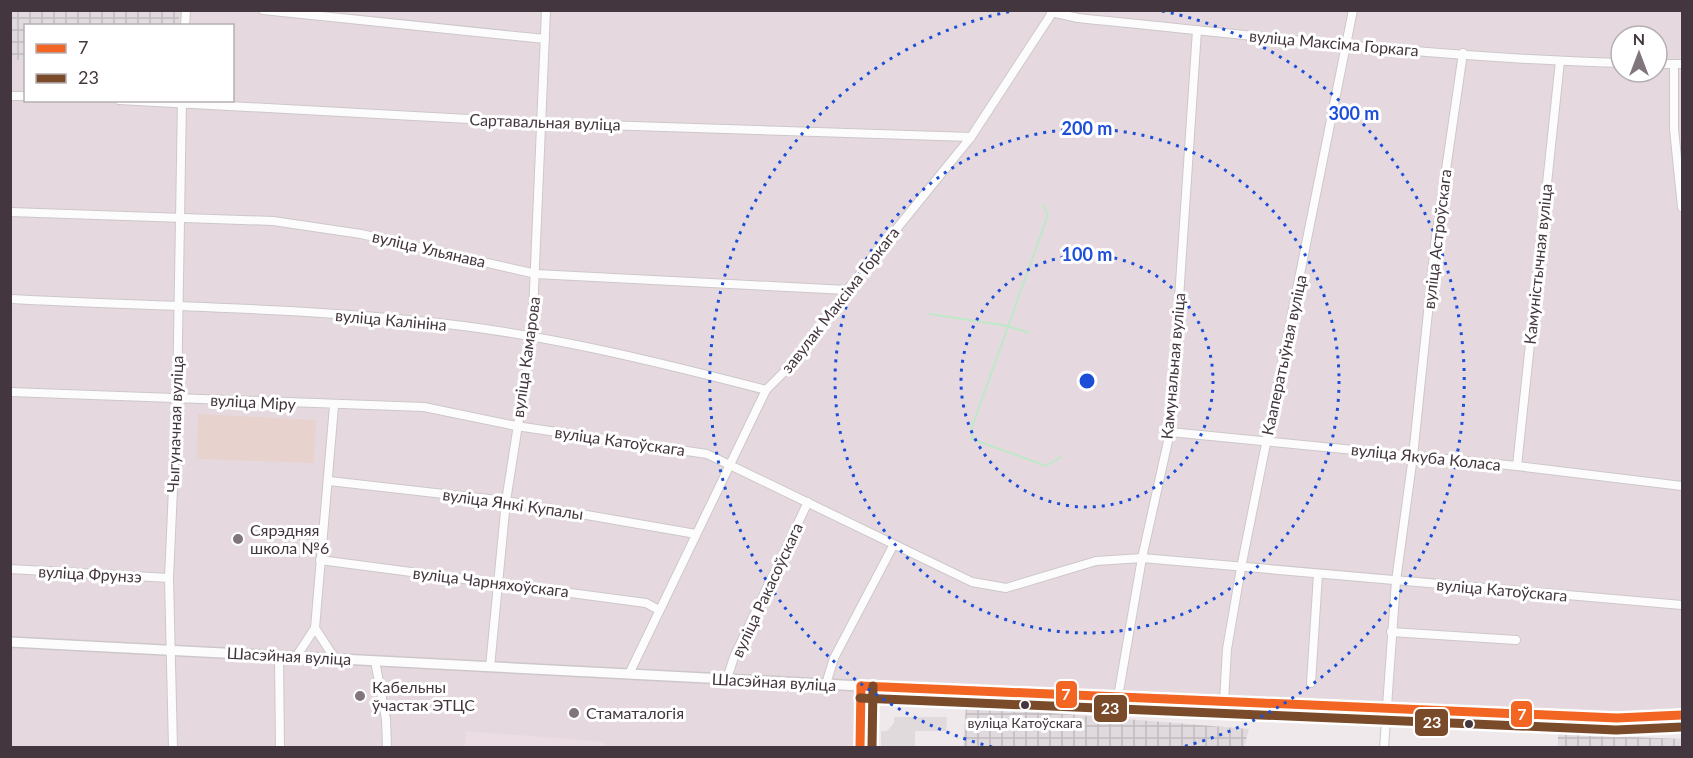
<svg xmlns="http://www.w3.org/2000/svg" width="1693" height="758" font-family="Lato,sans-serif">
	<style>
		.residential { fill: #e5d9df; fill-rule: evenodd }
		.industrial { fill: url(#industrial-grid) }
		.education { fill: #ecdce4 }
		.green { fill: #e8d2cd }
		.parking { fill: #e0dadd }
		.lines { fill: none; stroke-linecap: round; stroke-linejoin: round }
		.stream { stroke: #bee8c8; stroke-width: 2 }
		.minor-casing { stroke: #cdc7ca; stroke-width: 10 }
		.tertiary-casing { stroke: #cdc7ca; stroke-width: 12 }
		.secondary-casing { stroke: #d2c6cb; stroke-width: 14 }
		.minor { stroke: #fdfcfc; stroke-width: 8 }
		.tertiary { stroke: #fdfcfc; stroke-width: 9 }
		.secondary { stroke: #f5eff1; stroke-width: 10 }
		.bus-1-casing { stroke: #fff; stroke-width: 14 }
		.bus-2-casing { stroke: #fff; stroke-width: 14 }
		.bus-1 { stroke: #f26522; stroke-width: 9 }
		.bus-2 { stroke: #7a4b2a; stroke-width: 9 }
		.ring { fill: none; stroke: #1d4ed8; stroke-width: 3; stroke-dasharray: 3 6 }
		.poi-dot { fill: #80757b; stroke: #fff; stroke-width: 2 }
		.bus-dot { fill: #44363e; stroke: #fff; stroke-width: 2 }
		.labels { text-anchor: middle; stroke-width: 6; stroke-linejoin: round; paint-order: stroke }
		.bus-label { font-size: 14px; fill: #44363e; stroke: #fff }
		.street-label { font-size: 16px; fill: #44363e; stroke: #fff }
		.poi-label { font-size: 16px; fill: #44363e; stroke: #fff; text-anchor: start }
		.centre { fill: #1d4ed8; stroke: #fff; stroke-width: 3 }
		.ring-label { font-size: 18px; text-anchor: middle; font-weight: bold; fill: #1d4ed8; stroke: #fff; stroke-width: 6; stroke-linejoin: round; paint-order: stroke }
		.line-badge { stroke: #fff; stroke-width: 2 }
		.badge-label { font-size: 16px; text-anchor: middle; font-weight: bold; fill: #fff }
	</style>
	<defs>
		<pattern id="industrial-grid" width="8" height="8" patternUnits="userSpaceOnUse" patternTransform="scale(1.5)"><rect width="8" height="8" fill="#e0d9dd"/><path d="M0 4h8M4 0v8" fill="none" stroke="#c1bbbf"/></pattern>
	</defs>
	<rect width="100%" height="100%" fill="#efe9ec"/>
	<!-- residential -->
	<path class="residential" d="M10 11H1682V727L868 694V747H11ZM26 26H232V100H26ZM1621 36H1657V72H1621Z"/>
	<!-- industrial -->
	<g class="industrial">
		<polygon points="11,10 179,11 179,25 26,26 25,60 11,60"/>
		<polygon points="966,706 1249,729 1244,747 963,747"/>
		<polygon points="1558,734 1682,739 1682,747 1558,747"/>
	</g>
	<!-- education -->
	<polygon class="education" points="466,731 605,742 605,747 465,747"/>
	<!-- green -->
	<polygon class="green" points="198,414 316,420 314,463 197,459"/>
	<!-- parking -->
	<polygon class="parking" points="894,717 947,717 946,731 915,731 915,747 881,747 881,731 887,731 894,723"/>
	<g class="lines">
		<!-- stream -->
		<g class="stream">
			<polyline points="1043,205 1048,215 972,427 972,439 1046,466 1061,457"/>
			<polyline points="930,314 1008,326 1029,333"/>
		</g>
		<!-- minor casing -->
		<g class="minor-casing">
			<g id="minor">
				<polyline points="263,10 545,39"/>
				<path d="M1051 12 1078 18C1258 36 1439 58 1621 63"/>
				<polyline points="185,26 186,10"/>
				<polyline points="1657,64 1682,64"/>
				<polyline points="1674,64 1674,129 1682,207"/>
				<polyline points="10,96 26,96"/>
				<polyline points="119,100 542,123 971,137"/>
				<polyline points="10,212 273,221 361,234 536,274 847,290"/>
				<path d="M10 299C146 306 283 307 419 321 536 332 651 360 766 390"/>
				<polyline points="10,392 424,407 516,426 707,454 972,582 1006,588 1096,561 1142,558 1682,605"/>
				<polyline points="334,406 315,628 335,659"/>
				<polyline points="1170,432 1517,466 1682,486"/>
				<polyline points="1517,466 1560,61"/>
				<polyline points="329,481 506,501 696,534"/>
				<polyline points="320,560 646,603 659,610"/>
				<polyline points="10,569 169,578"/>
				<polyline points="1391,632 1516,640"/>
				<polyline points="279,656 280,748"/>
				<polyline points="296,657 315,628"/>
				<polyline points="375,661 386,719 387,748"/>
				<polyline points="490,667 506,501 532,336 546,10"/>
				<polyline points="629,674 766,390 802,354 847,290 971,137 1054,10"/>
				<polyline points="727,679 734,657 808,502"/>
				<polyline points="1311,683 1318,574"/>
				<polyline points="826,684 834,658 893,546"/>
				<polyline points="1118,697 1142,558 1170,432 1197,30"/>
				<polyline points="1224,701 1227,649 1241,568 1353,10"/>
				<polyline points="173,748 169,578 177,399 182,100"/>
				<polyline points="1384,748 1396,581 1413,456 1435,245 1463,53"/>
			</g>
		</g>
		<!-- tertiary casing -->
		<g class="tertiary-casing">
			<polyline id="tertiary" points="10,642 861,686"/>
		</g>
		<!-- secondary casing -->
		<g class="secondary-casing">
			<polyline id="secondary" points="860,748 861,686 1617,718 1682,715"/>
		</g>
		<!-- minor -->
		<use href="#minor" class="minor"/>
		<!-- tertiary -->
		<use href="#tertiary" class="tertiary"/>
		<!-- secondary -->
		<use href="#secondary" class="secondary"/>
		<!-- bus-1 casing -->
		<g class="bus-1-casing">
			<g id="bus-1">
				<polyline points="861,686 1617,718 1682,715"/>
				<polyline points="860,748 861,686"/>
			</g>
		</g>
		<!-- bus-2 casing -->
		<g class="bus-2-casing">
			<g id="bus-2">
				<polyline points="860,698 1616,730 1682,727"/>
				<polyline points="872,748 873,686"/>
			</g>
		</g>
		<!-- bus-1 -->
		<use href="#bus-1" class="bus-1"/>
		<!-- bus-2 -->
		<use href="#bus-2" class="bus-2"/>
	</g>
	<!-- distance rings -->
	<g class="ring">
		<circle cx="1087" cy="381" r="126"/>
		<circle cx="1087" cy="381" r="252"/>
		<path d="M992 747A378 378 0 0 1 1012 11M1162 11A378 378 0 0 1 1182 747"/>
	</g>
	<!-- markers -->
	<g class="poi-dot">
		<circle cx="238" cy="539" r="6"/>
		<circle cx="360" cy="696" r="6"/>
		<circle cx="574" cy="713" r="6"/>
	</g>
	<g class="bus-dot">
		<circle cx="1025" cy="705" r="5"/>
		<circle cx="1469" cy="724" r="5"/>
	</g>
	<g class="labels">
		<!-- bus labels -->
		<g class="bus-label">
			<text x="1025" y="728">вуліца Катоўскага</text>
		</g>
		<!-- street labels -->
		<g class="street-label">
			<text transform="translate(1334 43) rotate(5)" y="6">вуліца Максіма Горкага</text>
			<text transform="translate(545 122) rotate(2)" y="6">Сартавальная вуліца</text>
			<text transform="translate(1437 239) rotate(-83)" y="6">вуліца Астроўскага</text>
			<text transform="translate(429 249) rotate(13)" y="6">вуліца Ульянава</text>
			<text transform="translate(1538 264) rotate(-84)" y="6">Камуністычная вуліца</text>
			<text transform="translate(840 300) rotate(-52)" y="6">завулак Максіма Горкага</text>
			<text transform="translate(391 320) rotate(5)" y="6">вуліца Калініна</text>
			<text transform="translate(1284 355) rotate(-78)" y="6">Кааператыўная вуліца</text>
			<text transform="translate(526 357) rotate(-82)" y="6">вуліца Камарова</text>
			<text transform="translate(1173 366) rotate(-85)" y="6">Камунальная вуліца</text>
			<text transform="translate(253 402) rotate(3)" y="6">вуліца Міру</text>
			<text transform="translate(175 424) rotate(-88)" y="6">Чыгуначная вуліца</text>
			<text transform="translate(620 441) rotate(8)" y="6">вуліца Катоўскага</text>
			<text transform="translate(1426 457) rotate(6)" y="6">вуліца Якуба Коласа</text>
			<text transform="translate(513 504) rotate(8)" y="6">вуліца Янкі Купалы</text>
			<text transform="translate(90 574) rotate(3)" y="6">вуліца Фрунзэ</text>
			<text transform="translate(491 582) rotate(7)" y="6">вуліца Чарняхоўскага</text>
			<text transform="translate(767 590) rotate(-65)" y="6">вуліца Ракасоўскага</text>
			<text transform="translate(1502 590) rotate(5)" y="6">вуліца Катоўскага</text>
			<text transform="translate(289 656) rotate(3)" y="6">Шасэйная вуліца</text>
			<text transform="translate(774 682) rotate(3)" y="6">Шасэйная вуліца</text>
		</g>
		<!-- poi labels -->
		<g class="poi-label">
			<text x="250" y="536">Сярэдняя<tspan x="250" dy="18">школа №6</tspan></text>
			<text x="372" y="693">Кабельны<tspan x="372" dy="18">ўчастак ЭТЦС</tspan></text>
			<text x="586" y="719">Стаматалогія</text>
		</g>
	</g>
	<circle cx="1087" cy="381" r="9" class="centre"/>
	<g class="ring-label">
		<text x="1354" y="120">300 m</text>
		<text x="1087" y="135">200 m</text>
		<text x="1087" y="261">100 m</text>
	</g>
	<g class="line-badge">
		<rect x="1055" y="680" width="23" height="29" rx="6" fill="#f26522"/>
		<rect x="1093" y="694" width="35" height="29" rx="6" fill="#7a4b2a"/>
		<rect x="1510" y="700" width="23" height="28" rx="6" fill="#f26522"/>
		<rect x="1414" y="708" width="35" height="29" rx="6" fill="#7a4b2a"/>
	</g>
	<g class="badge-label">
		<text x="1066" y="700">7</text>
		<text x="1110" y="714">23</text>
		<text x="1522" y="720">7</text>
		<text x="1432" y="728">23</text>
	</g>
	<!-- border -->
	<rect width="1693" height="758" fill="none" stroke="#44363e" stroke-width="24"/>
	<!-- legend -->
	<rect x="24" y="24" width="210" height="78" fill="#ffffff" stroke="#b4afb2" stroke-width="1.5"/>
	<rect x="36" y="44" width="30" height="9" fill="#f26522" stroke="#b4afb2" stroke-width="1.5"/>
	<text x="78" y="54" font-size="18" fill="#44363e">7</text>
	<rect x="36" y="74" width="30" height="9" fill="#7a4b2a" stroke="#b4afb2" stroke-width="1.5"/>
	<text x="78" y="84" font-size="18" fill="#44363e">23</text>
	<!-- north arrow -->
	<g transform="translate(1639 54)"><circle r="28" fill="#ffffff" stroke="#b4afb2" stroke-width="1.5"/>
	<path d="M0-4.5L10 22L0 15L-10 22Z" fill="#80757b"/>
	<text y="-9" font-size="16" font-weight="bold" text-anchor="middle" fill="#44363e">N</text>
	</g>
</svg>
